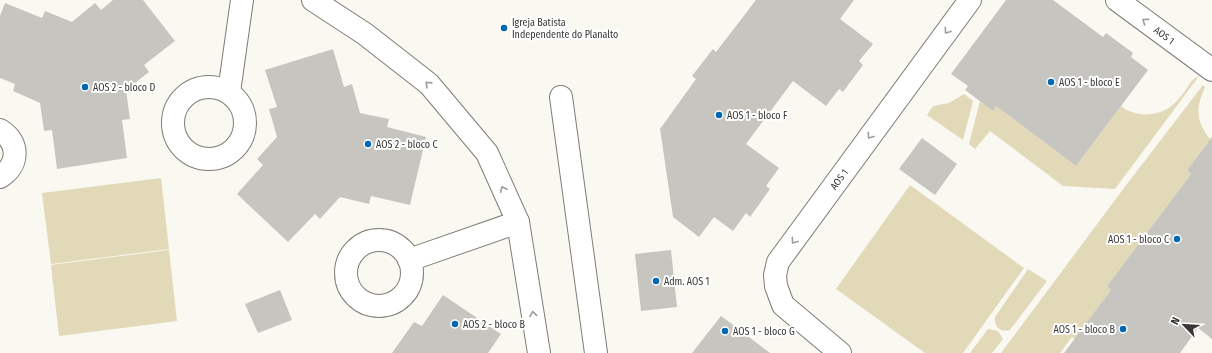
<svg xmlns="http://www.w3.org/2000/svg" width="1212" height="353" font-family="'Fira Sans Condensed',sans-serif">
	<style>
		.green { fill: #e2d9b9 }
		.building { fill: #c7c5bf }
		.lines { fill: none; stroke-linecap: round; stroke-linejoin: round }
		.minor-casing { stroke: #7e7c77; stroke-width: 24 }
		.minor { stroke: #fff; stroke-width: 22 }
		.oneway { stroke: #9c9c9a }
		.poi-dot { fill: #0067b3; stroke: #fff; stroke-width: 1.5 }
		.labels { text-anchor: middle; stroke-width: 4; stroke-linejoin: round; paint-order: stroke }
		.poi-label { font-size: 10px; fill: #393836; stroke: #fff; text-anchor: start }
		.street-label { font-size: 10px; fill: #393836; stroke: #fff }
	</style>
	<rect width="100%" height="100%" fill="#f9f8f1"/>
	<!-- green -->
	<g class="green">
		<path d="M1199 76 1115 189 1063 186 990 131 975 149 969 144 980 101 993 110 996 106 1076 166 1121 106C1134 117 1156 117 1170 107 1174 104 1178 100 1181 96 1188 89 1190 79 1199 76Z"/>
		<path d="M1203 85 1205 87C1195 109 1196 123 1212 141L1207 143 1187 170 1191 174 1107 286 1111 290 1075 339 1072 337 1060 353H1001L1127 184Z"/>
		<polygon points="964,94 973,101 963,140 927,115 933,106 949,103"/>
		<polygon points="161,178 169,249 51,264 42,193"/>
		<polygon points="910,185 1024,268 963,353 925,353 836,289"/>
		<polygon points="169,250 177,321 59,336 51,265"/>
		<path d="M1028 269 1047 281 1010 330C1000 333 994 327 995 317Z"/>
		<polygon points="988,329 998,331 1003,339 992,353 970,353"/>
	</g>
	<!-- building -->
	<g class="building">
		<polygon points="113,0 143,0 175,41 144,65 149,72 126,90 130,119 122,120 127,158 57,169 52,130 44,131 40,103 13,91 15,84 0,78 0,16 5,3 42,18 45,11 72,22 95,3 101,10"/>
		<polygon points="756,0 854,0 840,19 873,44 859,61 863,65 843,92 839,89 826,106 793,81 746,144 779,168 766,186 770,189 750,217 746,213 733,231 714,217 699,237 673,217 660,129 696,79 692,76 713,49 716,52"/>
		<polygon points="1006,0 1053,0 1103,37 1106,33 1133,53 1131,57 1148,70 1076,166 996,106 993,111 965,90 968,86 951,74"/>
		<polygon points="333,49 344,87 352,84 360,113 389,119 387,127 426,137 410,205 371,196 369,204 340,197 320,219 315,214 288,242 237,194 263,165 257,159 277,137 269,109 277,107 265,70"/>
		<polygon points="1212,137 1212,339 1198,328 1180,353 1064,353 1111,290 1107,286 1191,174 1187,170"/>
		<polygon points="922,138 957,164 935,195 899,169"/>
		<polygon points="671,250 677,307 641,311 635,254"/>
		<polygon points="280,290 292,320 258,333 245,304"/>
		<polygon points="443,295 501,334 488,353 392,353 414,322 422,326"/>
		<polygon points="721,316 736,327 770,353 692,353"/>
	</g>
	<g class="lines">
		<!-- minor casing -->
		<g class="minor-casing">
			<g id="minor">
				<polyline points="313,0 365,34 429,84 487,153 518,222 539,353"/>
				<path id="s1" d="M1117 0 1212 70"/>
				<circle cx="209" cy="123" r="36"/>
				<polyline points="229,92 242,0"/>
				<polyline points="561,97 596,353"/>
				<path d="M0 130C20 143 19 165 0 177"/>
				<circle cx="379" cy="273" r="33"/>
				<polyline points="409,260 518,222"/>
				<path id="s2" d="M840 353 783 305 776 286 775 275 778 262 970 0"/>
			</g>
		</g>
		<!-- minor -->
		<use href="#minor" class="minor"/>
	</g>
	<!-- one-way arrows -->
	<defs><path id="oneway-chevron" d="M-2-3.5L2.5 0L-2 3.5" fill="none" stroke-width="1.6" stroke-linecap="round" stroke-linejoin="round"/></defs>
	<g class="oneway">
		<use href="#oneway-chevron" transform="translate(1145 21) rotate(-144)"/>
		<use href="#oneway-chevron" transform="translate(947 31) rotate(126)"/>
		<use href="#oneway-chevron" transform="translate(428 84) rotate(-136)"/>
		<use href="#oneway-chevron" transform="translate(870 136) rotate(126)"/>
		<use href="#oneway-chevron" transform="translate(503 189) rotate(-115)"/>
		<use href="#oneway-chevron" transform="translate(794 241) rotate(126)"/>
		<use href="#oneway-chevron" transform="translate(533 314) rotate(-99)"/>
	</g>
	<!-- markers -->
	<g class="poi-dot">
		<circle cx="504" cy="28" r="4"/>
		<circle cx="1051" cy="82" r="4"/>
		<circle cx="85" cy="87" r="4"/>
		<circle cx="719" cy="115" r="4"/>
		<circle cx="368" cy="144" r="4"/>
		<circle cx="1177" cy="239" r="4"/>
		<circle cx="656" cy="281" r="4"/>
		<circle cx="455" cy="324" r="4"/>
		<circle cx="1123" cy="329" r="4"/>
		<circle cx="725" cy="331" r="4"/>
	</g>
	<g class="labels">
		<!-- poi labels -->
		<g class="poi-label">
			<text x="512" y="26">Igreja Batista<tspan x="512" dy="12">Independente do Planalto</tspan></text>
			<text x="1059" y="86">AOS 1 - bloco E</text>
			<text x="93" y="91">AOS 2 - bloco D</text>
			<text x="727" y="119">AOS 1 - bloco F</text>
			<text x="376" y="148">AOS 2 - bloco C</text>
			<text x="1169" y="243" text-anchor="end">AOS 1 - bloco C</text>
			<text x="664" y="285">Adm. AOS 1</text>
			<text x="463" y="328">AOS 2 - bloco B</text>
			<text x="1115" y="333" text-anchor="end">AOS 1 - bloco B</text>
			<text x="733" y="335">AOS 1 - bloco G</text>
		</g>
		<!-- street labels -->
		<g class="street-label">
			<text dy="4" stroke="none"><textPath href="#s1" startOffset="59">AOS 1</textPath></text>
			<text dy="4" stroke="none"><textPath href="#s2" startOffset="222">AOS 1</textPath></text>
		</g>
	</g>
	<!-- north arrow -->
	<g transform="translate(1184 325) rotate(295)" stroke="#ffffff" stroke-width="3" paint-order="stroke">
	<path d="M0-3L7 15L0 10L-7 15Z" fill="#393836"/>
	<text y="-6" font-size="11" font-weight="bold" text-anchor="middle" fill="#393836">N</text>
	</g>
</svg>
